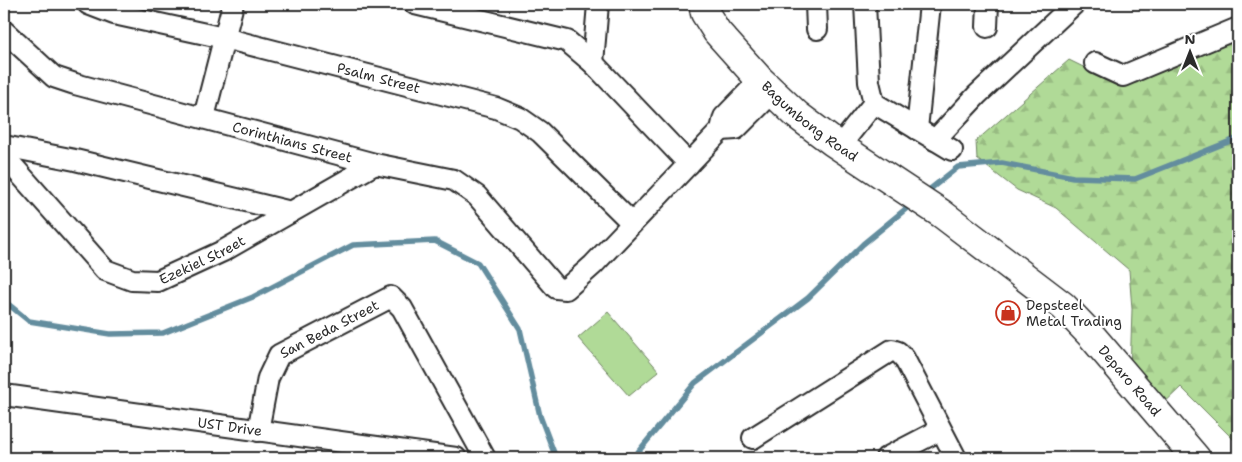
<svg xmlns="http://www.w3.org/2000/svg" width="1242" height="462" font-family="'Shantell Sans',sans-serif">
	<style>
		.green { fill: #b0da97; stroke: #6e8261 }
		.forest { fill: url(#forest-firs); stroke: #6e8261 }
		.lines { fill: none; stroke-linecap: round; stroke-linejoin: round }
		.stream { stroke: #648d9e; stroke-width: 5.5 }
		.street-casing { stroke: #2b2b2b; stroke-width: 24 }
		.secondary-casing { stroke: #2b2b2b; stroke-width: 31 }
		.street { stroke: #fff; stroke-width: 20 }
		.secondary { stroke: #fff; stroke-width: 28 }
		.labels { text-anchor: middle; stroke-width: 4; stroke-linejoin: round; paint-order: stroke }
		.street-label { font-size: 14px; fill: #2b2b2b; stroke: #fff }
		.poi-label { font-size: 14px; fill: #2b2b2b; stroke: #fff; text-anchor: start }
	</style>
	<defs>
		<pattern id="forest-firs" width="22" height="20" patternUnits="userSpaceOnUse" patternTransform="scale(1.25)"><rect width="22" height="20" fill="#b0da97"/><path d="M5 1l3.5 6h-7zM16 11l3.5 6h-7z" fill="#98bb82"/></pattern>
	</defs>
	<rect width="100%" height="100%" fill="#fff"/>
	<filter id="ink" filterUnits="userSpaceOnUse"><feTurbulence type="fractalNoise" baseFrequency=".02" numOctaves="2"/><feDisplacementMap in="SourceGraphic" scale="10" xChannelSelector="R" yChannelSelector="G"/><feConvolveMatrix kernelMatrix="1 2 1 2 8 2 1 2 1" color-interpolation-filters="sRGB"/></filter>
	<g filter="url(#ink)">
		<!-- green -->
		<polygon class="green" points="608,312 659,371 629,396 578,338"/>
		<!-- forest -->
		<polygon class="forest" points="1238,36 1238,444 1181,387 1158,409 1130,374 1132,309 1129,270 1056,208 1017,190 977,159 976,141 1069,60 1120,85"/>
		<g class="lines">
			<!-- stream -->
			<g class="stream">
				<polyline points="924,194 958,167 1002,163 1073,177 1135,179 1238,138"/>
				<polyline points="4,296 8,304 29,321 110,334 163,333 253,297 353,245 435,241 478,263 520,329 540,416 556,458"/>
				<polyline points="633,458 695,383 808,298 863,244 913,203"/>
			</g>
			<!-- street casing -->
			<g class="street-casing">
				<g id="street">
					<path id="s1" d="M88 4 114 14 224 38 496 108 520 118 540 132 632 223"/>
					<polyline points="415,4 567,41 593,63 689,164"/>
					<polyline points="816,4 817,29"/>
					<polyline points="865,4 869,82 874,103 952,150"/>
					<polyline points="987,27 988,4"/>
					<path id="s2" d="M4 31 54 77 75 84 375 164 454 180 477 196 556 288 566 289 593 265 721 130 724 117 760 80"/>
					<polyline points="593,63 598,4"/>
					<polyline points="1095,63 1123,76 1238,28"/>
					<polyline points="204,117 233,4"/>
					<polyline points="917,129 930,4"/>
					<polyline points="721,130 736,129 772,93"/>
					<polyline points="935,140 977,95 1074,4"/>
					<polyline points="4,146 75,160 291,212"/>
					<polyline points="839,147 874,103"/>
					<path id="s3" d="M4 156 105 270 132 280 158 281 223 251 375 164"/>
					<path id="s4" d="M4 395 456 458"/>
					<path id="s5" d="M258 431 268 378 279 355 391 297 402 308 485 458"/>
					<polyline points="753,438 892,350 898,352 904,358 956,458"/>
					<polyline points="886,458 940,430"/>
				</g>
			</g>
			<!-- secondary casing -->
			<g class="secondary-casing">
				<g id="secondary">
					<path id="s6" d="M703 4 705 13 717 32 760 80 797 115 833 142 942 214 1063 306 1090 334 1196 458"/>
				</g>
			</g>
			<!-- street -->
			<use href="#street" class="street"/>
			<!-- secondary -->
			<use href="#secondary" class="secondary"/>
		</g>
	</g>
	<!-- icons -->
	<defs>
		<g id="shop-ring" transform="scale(1.25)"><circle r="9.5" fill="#fff" stroke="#c8321e" stroke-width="1.5"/><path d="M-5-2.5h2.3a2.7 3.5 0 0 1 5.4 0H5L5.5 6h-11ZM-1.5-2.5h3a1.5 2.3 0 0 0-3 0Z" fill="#c8321e"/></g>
	</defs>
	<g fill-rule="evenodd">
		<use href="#shop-ring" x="1008" y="313"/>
	</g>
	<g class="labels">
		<!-- street labels -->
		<g class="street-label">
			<text dy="5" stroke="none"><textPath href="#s1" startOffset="300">Psalm Street</textPath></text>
			<text dy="5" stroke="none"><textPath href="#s6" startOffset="161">Bagumbong Road</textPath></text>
			<text dy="5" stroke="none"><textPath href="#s2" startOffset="315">Corinthians Street</textPath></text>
			<text dy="5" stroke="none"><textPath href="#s3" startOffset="256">Ezekiel Street</textPath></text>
			<text dy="5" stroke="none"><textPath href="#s5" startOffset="136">San Beda Street</textPath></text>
			<text dy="5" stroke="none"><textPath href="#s6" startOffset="575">Deparo Road</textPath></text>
			<text dy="5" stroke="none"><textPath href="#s4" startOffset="228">UST Drive</textPath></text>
		</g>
		<!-- poi labels -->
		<g class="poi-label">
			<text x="1026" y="310">Depsteel<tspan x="1026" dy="16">Metal Trading</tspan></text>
		</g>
	</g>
	<!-- margin -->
	<rect width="1242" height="462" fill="none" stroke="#fff" stroke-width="20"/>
	<rect x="10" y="10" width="1222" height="442" fill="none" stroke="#2b2b2b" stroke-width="2" filter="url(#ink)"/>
	<!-- north arrow -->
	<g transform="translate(1190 52)" stroke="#ffffff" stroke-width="4" paint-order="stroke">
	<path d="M0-4L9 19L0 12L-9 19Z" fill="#2b2b2b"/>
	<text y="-8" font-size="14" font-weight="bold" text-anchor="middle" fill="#2b2b2b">N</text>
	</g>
</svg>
